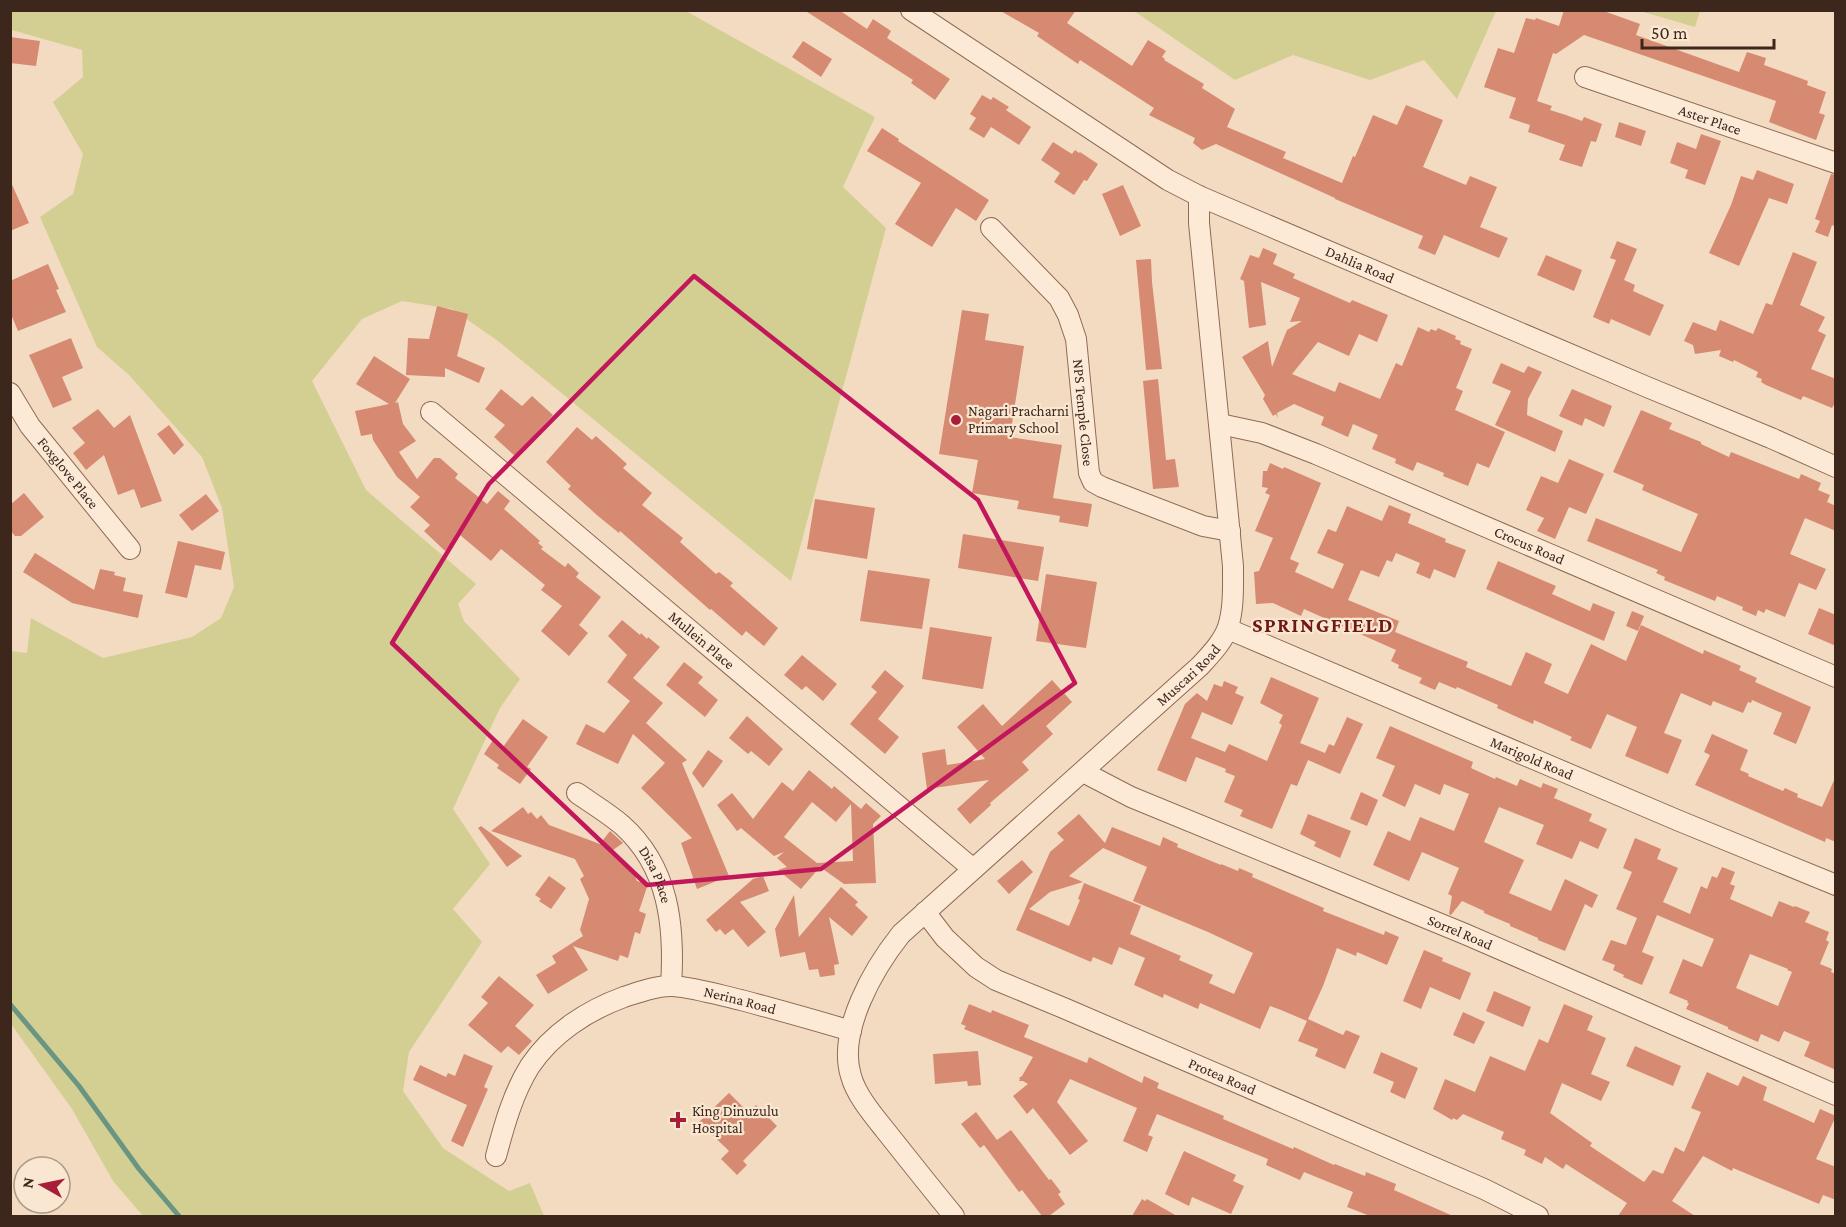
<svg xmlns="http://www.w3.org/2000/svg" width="1846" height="1227" font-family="'Crimson Pro',serif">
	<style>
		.green { fill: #d3cf93 }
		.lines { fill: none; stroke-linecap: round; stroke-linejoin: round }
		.stream { stroke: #6a9582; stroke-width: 5 }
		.building { fill: #d68a72; fill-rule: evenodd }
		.minor-casing { stroke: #8f6a56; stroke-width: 22 }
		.minor { stroke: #fdead6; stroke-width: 20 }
		.marked { fill: none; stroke: #c2185b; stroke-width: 4.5; stroke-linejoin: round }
		.poi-dot { fill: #a61e38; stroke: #fae7d2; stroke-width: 2 }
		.labels { text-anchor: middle; stroke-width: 4.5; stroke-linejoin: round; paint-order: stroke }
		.street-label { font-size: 15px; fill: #3d261c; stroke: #fae7d2 }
		.poi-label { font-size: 15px; fill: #3d261c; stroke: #fae7d2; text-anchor: start }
		.district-label { font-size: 21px; font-weight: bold; letter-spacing: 1.5px; fill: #6f1916; stroke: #fae7d2 }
	</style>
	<rect width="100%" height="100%" fill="#f3dbc1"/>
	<!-- green -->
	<g class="green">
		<polygon points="11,11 686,11 875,117 843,187 886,228 791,581 498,341 452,309 402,301 362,319 312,381 366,490 476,584 458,604 464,621 520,679 500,708 453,809 490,864 453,909 482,942 409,1052 403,1091 443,1148 509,1191 530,1183 544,1216 143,1216 113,1181 72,1109 11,1024 10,651 27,653 31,618 103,658 192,637 221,618 234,587 222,508 202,457 129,375 97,347 40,217 73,194 83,154 53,102 83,77 82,50 12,30"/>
		<polygon points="1134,11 1496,10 1496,11 1457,99 1424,60 1370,80 1293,55 1235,80"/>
		<polygon points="1640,11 1700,10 1700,11 1695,27"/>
	</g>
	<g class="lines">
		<!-- stream -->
		<polyline class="stream" points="10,1004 79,1086 139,1169 179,1216"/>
	</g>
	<!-- building -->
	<g class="building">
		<polygon points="804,10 839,10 867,29 873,19 891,31 887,38 950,79 935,100 911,83 913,80"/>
		<polygon points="999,10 1076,10 1067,23 1132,66 1148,40 1166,51 1162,57 1165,59 1164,60 1204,84 1202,88 1235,109 1227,127 1286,152 1283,158 1342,183 1353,156 1355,157 1373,115 1397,125 1406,105 1443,120 1423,167 1466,185 1470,176 1497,187 1480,227 1508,238 1499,258 1444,235 1435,255 1418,248 1423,236 1335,199 1335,198 1216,144 1202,150 1193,143 1195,138 1149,115 1154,108 1080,60 1078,64 1037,36 1039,33"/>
		<polygon points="1564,10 1601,10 1640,24 1636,35 1739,72 1747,52 1766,58 1764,65 1808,81 1807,85 1826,92 1819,113 1825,115 1816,140 1769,122 1776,101 1584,35 1556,54 1553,53 1537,101 1552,106 1550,110 1566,115 1582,121 1584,117 1602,124 1596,142 1591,141 1582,167 1559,160 1565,145 1528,132 1530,125 1509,118 1516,98 1484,87 1498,48 1514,53 1526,18 1535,20 1536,18 1559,26"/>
		<polygon points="10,37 40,41 36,66 10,63"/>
		<polygon points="803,41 832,59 821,77 792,57"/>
		<polygon points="982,95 991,100 993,97 1009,107 1006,110 1031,127 1019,145 991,127 984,138 969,129 976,118 970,114"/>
		<polygon points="1619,122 1646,131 1641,146 1615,137"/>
		<polygon points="882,128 899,139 898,141 989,200 976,221 956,208 932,247 895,224 921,183 867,151"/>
		<polygon points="1701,134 1721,141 1705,185 1685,178 1688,170 1670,163 1677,142 1696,149"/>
		<polygon points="1053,142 1072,154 1075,150 1079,153 1080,152 1098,164 1087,181 1084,180 1074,195 1054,182 1060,173 1041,160"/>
		<polygon points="1757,170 1794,184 1787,204 1769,198 1739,266 1709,253 1731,205 1741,176 1753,180"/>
		<polygon points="1831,174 1836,175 1836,227 1832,225 1828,237 1815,232 1820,221 1815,219"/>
		<polygon points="10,180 29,223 10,231"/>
		<polygon points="1123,185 1141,226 1120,236 1102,194"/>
		<polygon points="1617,241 1637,249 1624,280 1635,285 1633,291 1664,305 1650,336 1611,319 1609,324 1593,317 1616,260 1610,258"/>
		<polygon points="1263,248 1277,254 1273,264 1295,274 1293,278 1350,303 1352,300 1388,315 1377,342 1359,334 1349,356 1318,342 1292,374 1335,392 1339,382 1380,399 1396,363 1402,366 1418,327 1429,332 1431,329 1436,331 1438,328 1456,336 1455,339 1461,341 1460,344 1472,349 1456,388 1463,391 1455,410 1505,432 1489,468 1477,463 1468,486 1443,476 1444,473 1417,462 1413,471 1395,463 1396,459 1372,449 1378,435 1353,424 1348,437 1321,425 1324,417 1294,404 1277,413 1278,418 1276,414 1273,416 1263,399 1265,395 1242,357 1268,341 1272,367 1287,330 1302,321 1290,322 1300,298 1261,282 1266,325 1249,328 1244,281 1240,279 1250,255 1259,258"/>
		<polygon points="1793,252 1817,262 1800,305 1825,317 1818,331 1826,335 1811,369 1836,379 1836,401 1832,408 1803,396 1801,400 1766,385 1761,382 1762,379 1756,377 1758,372 1734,360 1733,362 1719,356 1721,350 1695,354 1693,345 1684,341 1693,322 1716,331 1720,320 1753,334 1766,303 1772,305"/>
		<polygon points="1546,255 1582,270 1574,291 1537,275"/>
		<polygon points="1151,259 1152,282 1162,369 1146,370 1136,260"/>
		<polygon points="48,264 59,289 56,290 66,312 18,331 10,312 10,281"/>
		<polygon points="437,306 468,314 457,356 485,368 479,383 445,368 445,377 406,375 408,338 429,339"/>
		<polygon points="962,310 989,314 985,340 1024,346 1010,437 1062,445 1053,498 1092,504 1088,527 1059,522 1060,516 1017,509 1019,501 972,493 978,460 939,454"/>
		<polygon points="71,338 83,368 62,377 72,400 53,408 29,355"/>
		<polygon points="374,356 410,379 395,403 398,402 403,424 416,441 399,452 417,479 434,458 440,458 458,474 455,478 487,504 498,491 510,501 504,509 540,541 538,543 543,547 541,549 565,567 568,563 579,573 576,577 601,597 579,625 588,633 569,656 541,631 562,606 541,590 545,585 501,549 491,561 460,535 445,551 424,531 430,525 410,507 420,497 397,477 373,440 372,434 361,436 355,411 389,404 356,384"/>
		<polygon points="1501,363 1524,373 1528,366 1542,372 1528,399 1527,415 1563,431 1555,452 1495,425 1511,391 1492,383"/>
		<polygon points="1158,379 1166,460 1175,459 1179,487 1153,489 1143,381"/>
		<polygon points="501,389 522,406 532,396 553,415 515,456 494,437 505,425 485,409"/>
		<polygon points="1572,389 1612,406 1604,427 1585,418 1582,426 1559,416"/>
		<polygon points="98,409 114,428 130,415 162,501 141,508 134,489 118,495 104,455 86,470 73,453 85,443 72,428"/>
		<polygon points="1641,410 1672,423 1669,429 1701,442 1701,444 1729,457 1731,452 1799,479 1801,474 1821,483 1818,490 1830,495 1827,502 1836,506 1836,531 1805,518 1790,554 1826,569 1816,590 1799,583 1785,617 1766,609 1764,613 1758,610 1756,616 1742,610 1743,607 1717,596 1715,601 1664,580 1665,577 1656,573 1658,570 1587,541 1596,518 1681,552 1698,514 1642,490 1644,485 1613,472"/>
		<polygon points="169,425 184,445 174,455 157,434"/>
		<polygon points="577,427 592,440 596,436 627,464 623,468 652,493 642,505 683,538 680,542 716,574 719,572 733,583 730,586 778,628 764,646 746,631 742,636 711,609 710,610 620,531 619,533 598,516 568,489 571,486 546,462"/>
		<polygon points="1569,459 1604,474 1586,514 1569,507 1555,539 1537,531 1544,518 1526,510 1541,476 1558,483"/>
		<polygon points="1270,463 1283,469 1284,467 1321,483 1290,559 1299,563 1295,572 1333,589 1344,564 1317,553 1328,529 1336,532 1347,506 1382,521 1389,505 1411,514 1408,523 1446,539 1445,542 1466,550 1455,578 1434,569 1430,579 1416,573 1420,563 1396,553 1392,562 1387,560 1379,577 1361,570 1348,600 1399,621 1395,632 1468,662 1466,667 1511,686 1526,652 1552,664 1544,683 1568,694 1591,644 1626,661 1641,625 1703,654 1704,650 1741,666 1739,670 1757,678 1755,682 1811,707 1796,744 1773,734 1782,713 1752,700 1751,703 1748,702 1743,713 1713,701 1711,706 1681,693 1664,733 1682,740 1668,774 1625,756 1637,727 1607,714 1591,749 1570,740 1572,737 1534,720 1533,724 1497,708 1498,705 1457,687 1456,689 1439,682 1435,690 1419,683 1422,678 1398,668 1399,665 1391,661 1396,650 1304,609 1301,616 1273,603 1256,604 1254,572 1259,571 1273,538 1255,531 1270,495 1265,493 1268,488 1262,487 1263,471 1267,471"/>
		<polygon points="24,493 44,517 21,536 15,536 10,530 10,505"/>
		<polygon points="206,494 219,511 192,531 179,515"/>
		<polygon points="815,499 875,508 867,559 807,549"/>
		<polygon points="963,534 1044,547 1038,581 958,568"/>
		<polygon points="178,541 225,552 221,570 195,565 187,598 165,593"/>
		<polygon points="35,553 94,590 100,569 115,572 114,575 126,578 123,591 143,595 138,618 72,603 23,572"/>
		<polygon points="1498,561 1556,586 1552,594 1590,611 1593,603 1615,612 1604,641 1486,589"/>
		<polygon points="868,570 930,579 922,629 860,621"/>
		<polygon points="1046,574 1097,582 1086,648 1036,641"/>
		<polygon points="1819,608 1836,615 1836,646 1808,634"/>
		<polygon points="1632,611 1644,616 1638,631 1626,626"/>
		<polygon points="622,620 640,635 641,633 647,639 648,637 660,647 633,678 663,703 646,723 687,760 682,763 729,876 697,889 681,843 692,838 641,788 665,763 633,734 618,764 576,744 586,724 604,733 630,701 607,682 627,655 608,636"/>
		<polygon points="930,627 992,637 983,689 922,679"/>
		<polygon points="802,655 837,684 823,701 806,686 802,690 784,675"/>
		<polygon points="684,662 703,677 698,683 718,700 705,717 666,685"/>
		<polygon points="885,670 904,686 878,719 899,737 885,754 850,724 877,692 871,687"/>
		<polygon points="1271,677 1319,698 1300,743 1325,753 1329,744 1334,746 1347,717 1363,724 1340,774 1308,760 1297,786 1291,784 1272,829 1240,816 1243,810 1224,802 1235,776 1225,772 1226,769 1196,757 1186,782 1157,770 1185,704 1197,693 1207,701 1214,684 1222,687 1224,681 1238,687 1235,693 1244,697 1232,725 1202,712 1191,738 1225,752 1229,744 1267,761 1282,725 1279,723 1283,715 1260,703"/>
		<polygon points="1052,680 1072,702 1046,726 1053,734 1022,762 1029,770 990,803 991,805 970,824 957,809 989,780 927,789 922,753 945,749 947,765 985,759 957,727 983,704 1002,726"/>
		<polygon points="747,716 783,749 769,766 751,751 748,754 729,738"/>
		<polygon points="523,719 548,737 527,767 531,769 520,784 497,768 499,765 484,754 493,740 503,747"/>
		<polygon points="1390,726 1473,762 1471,768 1495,779 1496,777 1517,786 1520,779 1541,788 1543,783 1558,789 1554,798 1592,814 1589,821 1607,829 1598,849 1580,841 1572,859 1536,844 1544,825 1499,807 1484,842 1524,860 1509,893 1551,911 1565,879 1598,895 1592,908 1585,904 1565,951 1538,940 1538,938 1510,926 1510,924 1484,913 1484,911 1462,901 1451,915 1449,914 1452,896 1448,894 1459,868 1422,852 1409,881 1373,865 1388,831 1410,841 1420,817 1454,831 1469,794 1444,784 1440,795 1415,784 1405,807 1382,796 1395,766 1376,758"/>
		<polygon points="1712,734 1748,750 1740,770 1749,774 1748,776 1783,791 1785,788 1798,794 1797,797 1822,807 1836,776 1836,842 1826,838 1825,842 1695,785 1710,755 1704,752"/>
		<polygon points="708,750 723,761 703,788 692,773"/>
		<path d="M809 770 832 789 834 786 861 809 866 803 881 816 873 824 876 883 844 884 820 867 801 889 778 870 787 867 777 858 784 852 774 856 741 828 737 831 717 805 732 793 753 819 782 782 793 791ZM812 802 836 822 851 804 853 861 817 863 784 837Z"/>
		<polygon points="1361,792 1378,800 1367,826 1350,819"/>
		<polygon points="523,807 528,814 531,812 537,819 541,815 549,825 600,844 610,831 623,843 613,850 634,874 637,881 648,884 639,911 646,914 640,934 635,932 628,958 620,955 618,961 573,946 588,970 548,994 536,975 556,963 552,956 583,936 580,930 589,899 580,879 584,876 575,859 491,831"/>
		<path d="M1079 814 1105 843 1112 827 1160 846 1163 837 1178 844 1177 847 1221 865V864L1238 871 1239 868 1253 874 1252 877 1324 908 1323 911 1384 935 1385 931 1399 937 1387 965 1357 952 1356 956 1337 948 1323 986 1308 1019 1343 1035 1346 1030 1360 1036 1345 1069 1315 1056 1318 1049 1298 1041 1307 1021 1281 1010 1270 1006 1260 1029 1200 1003 1198 1009 1164 994 1163 998 1134 985 1145 958 1119 947 1112 965 1093 957 1091 962 1016 930 1050 852 1064 840 1057 833ZM1103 848 1147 867 1133 901 1208 932 1253 953 1234 994 1209 983 1213 975 1179 960 1181 956 1130 934 1141 906 1084 883 1078 899 1080 900 1069 926 1029 909 1050 892 1083 882 1069 876Z"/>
		<polygon points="1308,814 1351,831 1340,858 1314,846 1316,842 1300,834"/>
		<polygon points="481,826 522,856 507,867 478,828"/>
		<path d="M1635 838 1661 849 1657 859 1678 868 1663 902 1690 914 1701 886 1707 889 1712 876 1717 878 1722 867 1735 872 1730 884 1735 886 1730 899 1772 917 1779 901 1794 907 1795 906 1810 912 1805 922 1829 932 1826 940 1829 942 1820 964 1832 969 1831 972 1836 974V1070L1804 1056 1810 1042 1784 1031 1779 1042 1761 1034 1758 1042 1728 1029V1027L1686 1009 1689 1003H1687L1688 1001 1669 993 1683 959 1702 967 1714 939 1657 915 1642 952 1654 957 1642 985 1623 977 1624 975 1613 970 1615 965 1602 960 1611 940 1626 945 1637 918 1616 909 1632 872 1623 868ZM1750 954 1788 969 1787 970 1792 972 1778 1006 1736 988Z"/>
		<polygon points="1022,860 1033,872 1009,894 997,881"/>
		<polygon points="549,876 566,888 551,909 539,901 541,899 535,895"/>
		<polygon points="763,876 769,891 740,902 766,932 748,947 733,929 725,935 720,929 716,932 706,920 753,879"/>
		<polygon points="841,887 858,902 855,905 868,917 852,936 829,917 839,964 834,965 835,975 820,977 818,969 809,970 805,952 780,957 775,929 794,895 799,937"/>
		<polygon points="1424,950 1443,958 1442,961 1471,973 1460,1000 1430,987 1421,1009 1403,1001"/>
		<polygon points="499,976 534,1005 515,1026 532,1041 519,1055 508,1046 501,1053 468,1025 488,1003 481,997"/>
		<polygon points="1494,991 1531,1007 1523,1027 1486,1011"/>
		<polygon points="969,1004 991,1013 992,1010 1029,1025 1024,1037 1087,1063 1089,1057 1142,1083 1144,1076 1159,1083 1157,1088 1224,1116 1223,1119 1293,1149 1294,1147 1334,1165 1335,1164 1365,1176 1366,1172 1396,1184 1394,1190 1453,1216 1370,1216 1347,1207 1353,1192 1304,1172 1300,1180 1266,1165 1268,1159 1157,1114 1148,1135 1153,1137 1147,1152 1123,1141 1137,1108 1070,1079 1057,1102 1088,1141 1070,1155 1033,1108 1027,1114 1013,1096 1028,1084 1023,1081 1019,1081 1020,1079 1019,1078 1022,1076 1033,1057 964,1029 966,1026 961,1024"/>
		<polygon points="1564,1004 1593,1016 1587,1030 1606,1038 1591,1074 1610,1082 1601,1101 1562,1083 1550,1113 1592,1143 1590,1146 1644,1182 1653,1170 1663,1174 1675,1147 1684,1152 1701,1112 1691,1108 1707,1072 1738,1086 1743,1076 1767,1087 1763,1100 1814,1123 1820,1109 1836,1116 1816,1159 1836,1167 1836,1200 1823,1195 1819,1204 1733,1168 1732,1171 1703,1156 1672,1201 1695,1216 1618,1216 1627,1203 1566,1164 1563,1169 1545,1157 1542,1164 1524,1155 1526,1150 1501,1139 1504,1132 1463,1114 1457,1120 1453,1118 1452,1120 1433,1109 1445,1079 1475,1092 1490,1056 1525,1071 1539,1039 1548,1043"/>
		<polygon points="1463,1012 1485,1022 1474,1044 1453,1035"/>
		<polygon points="1635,1046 1681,1066 1673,1086 1626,1066"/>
		<polygon points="978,1051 981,1085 968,1086 967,1081 935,1084 933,1054"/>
		<polygon points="1381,1052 1418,1068 1405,1099 1390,1092 1394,1082 1373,1073"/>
		<polygon points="464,1054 493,1066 484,1087 488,1089 463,1147 451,1141 467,1105 413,1080 420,1065 446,1077 448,1073 455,1076"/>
		<polygon points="729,1093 749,1113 756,1105 777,1126 743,1161 747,1165 737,1175 721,1159 729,1151 699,1122"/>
		<polygon points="976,1112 997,1140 1011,1130 1049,1180 1051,1179 1061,1192 1058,1194 1065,1204 1049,1216 1042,1216 1022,1190 1019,1192 984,1145 980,1148 961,1124"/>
		<polygon points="1184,1151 1236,1175 1233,1181 1244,1186 1231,1214 1192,1197 1189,1206 1165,1194"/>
		<polygon points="1142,1199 1145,1201 1147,1199 1177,1216 1132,1216"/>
	</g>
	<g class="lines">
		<!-- minor casing -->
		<g class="minor-casing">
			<g id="minor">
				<path id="s1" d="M911 10 1168 180 1199 196 1647 387 1771 438 1836 467"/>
				<path id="s2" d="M1585 77 1836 163"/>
				<path id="s3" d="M991 228 1059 298 1068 315 1076 339 1089 473 1093 482 1102 487 1203 526 1230 531"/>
				<path id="s4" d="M10 393 30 426 130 549"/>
				<path id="s5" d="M431 412 973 869"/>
				<path id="s6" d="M1220 424 1262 433 1316 454 1836 677"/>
				<path id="s7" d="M1228 629 1677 820 1836 885"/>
				<path id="s8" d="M1083 772 1131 797 1465 934 1836 1095"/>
				<path id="s9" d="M577 793C591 803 608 813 622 825 669 867 675 926 671 986"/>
				<path id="s10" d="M925 912 945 938 976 967 996 980 1066 1009 1484 1189 1538 1216"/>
				<path id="s11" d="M496 1156C504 1126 513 1093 530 1066 552 1033 588 1010 624 997 639 992 658 985 673 986 696 988 719 995 741 1000 778 1010 814 1020 851 1031"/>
				<path id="s12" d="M954 1216C931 1188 908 1159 885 1130 873 1115 856 1095 851 1076 837 1031 874 968 901 934L1200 666C1210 655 1223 642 1228 627 1234 608 1233 586 1233 566L1199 223V196"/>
			</g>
		</g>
		<!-- minor -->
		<use href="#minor" class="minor"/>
	</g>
	<!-- marked area -->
	<path class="marked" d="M694 276 978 500 1075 683 821 869 647 885 392 643 489 484Z"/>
	<!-- markers -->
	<g class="poi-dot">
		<circle cx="956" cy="420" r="6"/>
		<path d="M675 1111h6v6h6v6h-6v6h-6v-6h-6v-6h6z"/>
	</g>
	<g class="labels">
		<!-- street labels -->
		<g class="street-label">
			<text dy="5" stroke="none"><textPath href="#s2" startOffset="132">Aster Place</textPath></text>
			<text dy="5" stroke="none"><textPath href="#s1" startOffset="518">Dahlia Road</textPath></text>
			<text dy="5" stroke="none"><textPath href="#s3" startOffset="216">NPS Temple Close</textPath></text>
			<text dy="5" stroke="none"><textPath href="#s4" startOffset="99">Foxglove Place</textPath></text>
			<text dy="5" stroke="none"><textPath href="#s6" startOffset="333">Crocus Road</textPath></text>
			<text dy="5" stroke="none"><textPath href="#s5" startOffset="354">Mullein Place</textPath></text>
			<text dy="5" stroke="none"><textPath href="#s12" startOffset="717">Muscari Road</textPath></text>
			<text dy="5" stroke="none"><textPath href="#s7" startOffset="330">Marigold Road</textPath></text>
			<text dy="5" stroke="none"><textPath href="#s9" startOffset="116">Disa Place</textPath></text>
			<text dy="5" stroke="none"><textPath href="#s8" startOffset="410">Sorrel Road</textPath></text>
			<text dy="5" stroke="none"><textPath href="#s11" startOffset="334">Nerina Road</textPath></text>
			<text dy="5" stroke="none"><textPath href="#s10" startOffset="345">Protea Road</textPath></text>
		</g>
		<!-- poi labels -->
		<g class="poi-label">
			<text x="968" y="416">Nagari Pracharni<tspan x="968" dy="17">Primary School</tspan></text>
			<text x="692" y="1116">King Dinuzulu<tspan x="692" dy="17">Hospital</tspan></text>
		</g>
		<!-- district labels -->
		<g class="district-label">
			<text x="1323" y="632">SPRINGFIELD</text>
		</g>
	</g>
	<!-- border -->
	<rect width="1846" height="1227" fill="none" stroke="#3d261c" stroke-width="24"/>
	<!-- north arrow -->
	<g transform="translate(42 1185) rotate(279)"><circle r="28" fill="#fae7d2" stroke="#ae9a89" stroke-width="1.5"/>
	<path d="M0-4.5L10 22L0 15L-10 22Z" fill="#a61e38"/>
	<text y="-9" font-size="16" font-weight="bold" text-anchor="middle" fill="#3d261c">N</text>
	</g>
	<!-- scale -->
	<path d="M1642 39v9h132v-9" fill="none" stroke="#3d261c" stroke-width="3"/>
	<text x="1651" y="39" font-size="18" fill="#3d261c" stroke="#fae7d2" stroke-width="4.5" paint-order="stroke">50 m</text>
</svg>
